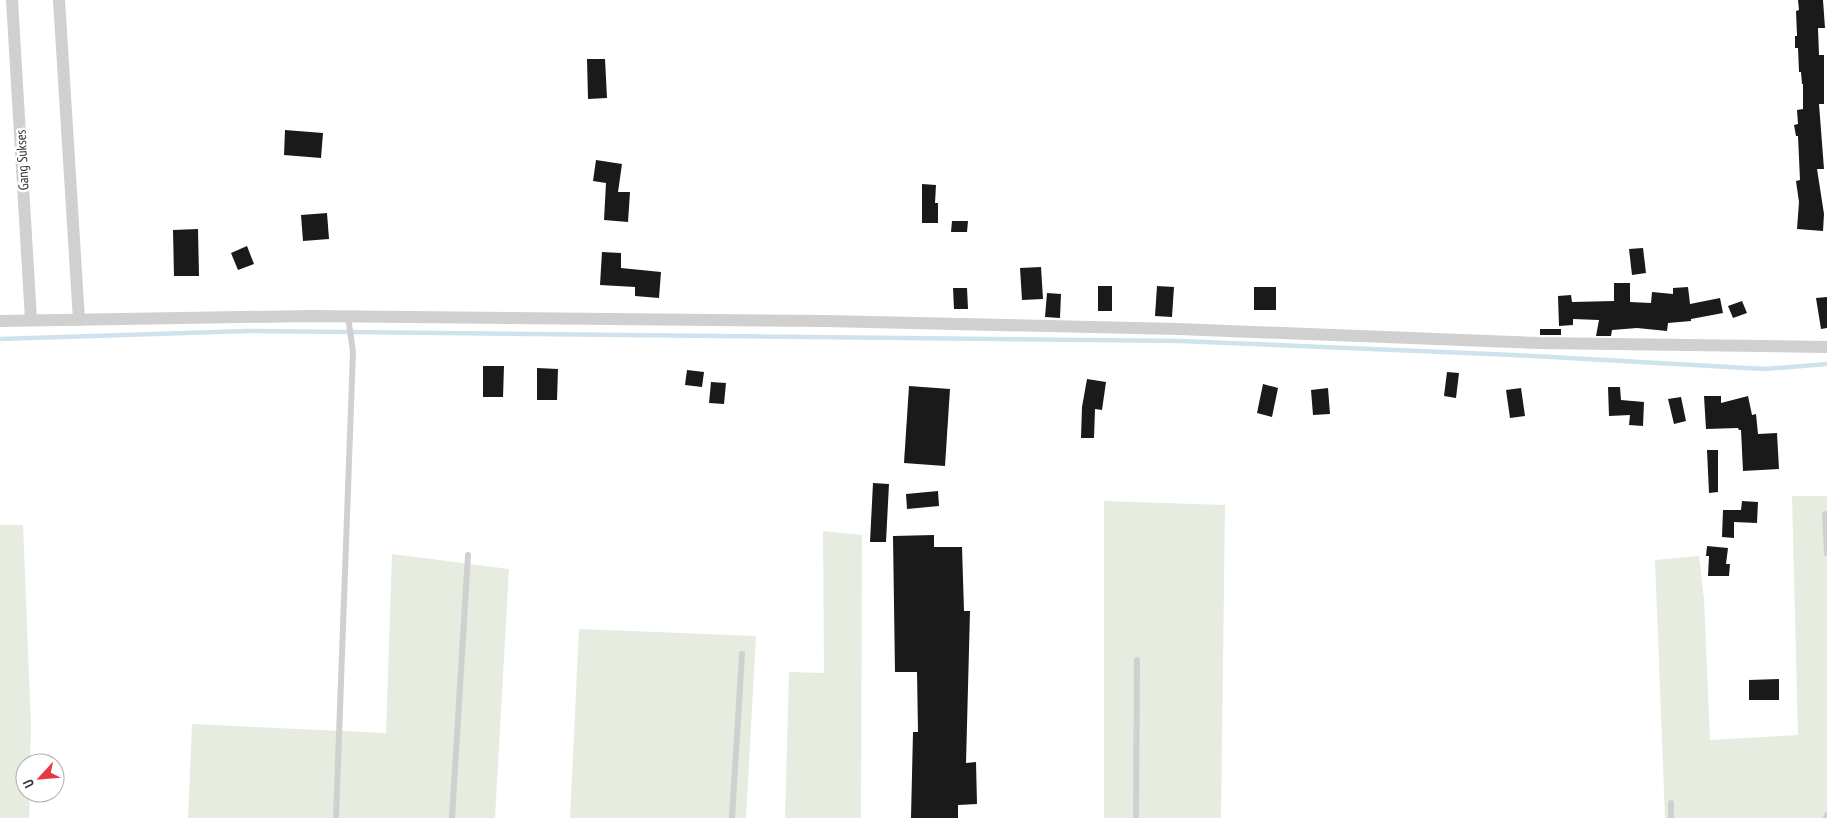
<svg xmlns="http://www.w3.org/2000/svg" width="1827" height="818" font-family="'PT Sans Narrow',sans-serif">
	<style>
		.green { fill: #e6ecdf }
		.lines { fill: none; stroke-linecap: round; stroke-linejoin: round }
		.stream { stroke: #cfe2ee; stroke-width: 4.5 }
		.building { fill: #1a1a1a }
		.service { stroke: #d0d0d0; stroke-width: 6 }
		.minor { stroke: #d0d0d0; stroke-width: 12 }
		.labels { text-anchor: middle; stroke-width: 5; stroke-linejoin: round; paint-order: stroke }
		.street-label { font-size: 14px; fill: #333; stroke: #fff }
	</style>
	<rect width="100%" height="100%" fill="#fff"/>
	<!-- green -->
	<g class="green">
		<polygon points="1792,496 1827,496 1827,818 1665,818 1655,560 1699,556 1704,599 1710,740 1798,735"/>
		<polygon points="1104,501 1225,505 1221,818 1104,818"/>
		<polygon points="0,525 23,525 31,724 30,763 25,763 25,793 30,793 29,818 0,818"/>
		<polygon points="823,531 862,535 861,818 785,818 789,672 824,673"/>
		<polygon points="392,554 509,569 495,818 188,818 192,724 386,733"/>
		<polygon points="579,629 756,636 746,818 570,818"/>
	</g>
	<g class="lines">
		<!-- stream -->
		<polyline class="stream" points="0,339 247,331 1180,341 1514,355 1765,369 1827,364"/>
	</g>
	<!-- building -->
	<g class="building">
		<polygon points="1798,0 1823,0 1825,28 1818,28 1819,55 1824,55 1824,104 1819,104 1824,169 1817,169 1824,214 1823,231 1797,229 1799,202 1796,181 1800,180 1798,136 1796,136 1794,125 1798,124 1797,110 1803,109 1803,84 1802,84 1801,72 1799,72 1798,48 1795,48 1795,36 1797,36 1796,11 1799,10"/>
		<polygon points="587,59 605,59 607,98 588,99"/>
		<polygon points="285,130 323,133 321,158 284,155"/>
		<polygon points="596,160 622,164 618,192 630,192 628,222 604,220 606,183 593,181"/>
		<polygon points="922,184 936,185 935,203 938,203 938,223 922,223"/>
		<polygon points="327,213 329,239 303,241 301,215"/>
		<polygon points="952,221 968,221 967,232 951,232"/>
		<polygon points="198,229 199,276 174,276 173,230"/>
		<polygon points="247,246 254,264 238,270 231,253"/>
		<polygon points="1643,248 1646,273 1632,275 1629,249"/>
		<polygon points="602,252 621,253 621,268 661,272 659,298 635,296 635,287 600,285"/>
		<polygon points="1041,267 1043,299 1022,300 1020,268"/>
		<polygon points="1614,283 1630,283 1630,302 1651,303 1652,292 1673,294 1673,288 1688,287 1690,304 1720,298 1723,313 1691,319 1691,321 1668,323 1667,331 1637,328 1612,330 1611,336 1596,336 1599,320 1573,319 1573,325 1559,326 1558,296 1571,295 1572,302 1614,301"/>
		<rect x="1098" y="286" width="14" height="25"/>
		<polygon points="1157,286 1174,287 1172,317 1155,316"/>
		<rect x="1254" y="287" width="22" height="23"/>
		<polygon points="953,288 967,288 968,309 954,309"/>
		<polygon points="1047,293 1061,294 1060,318 1045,317"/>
		<polygon points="1827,297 1827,328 1821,329 1816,298"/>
		<polygon points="1742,301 1747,313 1733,318 1728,306"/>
		<rect x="1540" y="329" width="21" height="6"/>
		<polygon points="483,366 504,366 503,397 483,397"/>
		<polygon points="537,368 558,369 557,400 537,400"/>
		<polygon points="687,370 704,372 702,387 685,385"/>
		<polygon points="1447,372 1459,373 1456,398 1444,396"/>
		<polygon points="1087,379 1106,382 1102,410 1095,409 1094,438 1081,438 1082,407"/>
		<polygon points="711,382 726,383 724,404 709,403"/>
		<polygon points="1263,384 1278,388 1272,417 1257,413"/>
		<polygon points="909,386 950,389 945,466 904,463"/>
		<polygon points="1608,387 1620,387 1621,400 1644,402 1643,426 1629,425 1630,415 1609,416"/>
		<polygon points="1328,388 1330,414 1313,415 1311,390"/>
		<polygon points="1521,388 1525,416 1510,418 1506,390"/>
		<polygon points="1704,396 1721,396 1721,403 1748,396 1752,415 1756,414 1758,434 1777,433 1779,469 1743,471 1741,430 1739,430 1738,428 1706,429"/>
		<polygon points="1681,397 1686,421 1674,424 1668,399"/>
		<polygon points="1707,450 1718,450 1718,492 1709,493"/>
		<polygon points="873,483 889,484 886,542 870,542"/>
		<polygon points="938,491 939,506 907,509 906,494"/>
		<polygon points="1742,501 1758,502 1757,523 1734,522 1734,538 1722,537 1723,510 1741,510"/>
		<polygon points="934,535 934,547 962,547 964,611 970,611 966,763 976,762 977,804 958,805 958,818 911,818 913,732 918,732 917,672 895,672 893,536"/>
		<polygon points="1707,546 1728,548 1726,564 1730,564 1729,576 1708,576 1709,556 1706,556"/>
		<polygon points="1779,679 1779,700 1749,700 1749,680"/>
	</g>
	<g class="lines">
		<!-- service -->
		<g class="service">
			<polyline points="1825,514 1827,553"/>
			<polyline points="1671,803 1671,818"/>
			<polyline points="336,818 353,352 348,316"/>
			<polyline points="452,818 468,555"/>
			<polyline points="732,818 742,654"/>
			<polyline points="1136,818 1137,660"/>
			<polyline points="1826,818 1827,815"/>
		</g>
		<!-- minor -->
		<g class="minor">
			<polyline points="12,0 31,320"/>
			<polyline points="59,0 79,320"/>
			<polyline points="0,321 310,316 825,321 1178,329 1539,343 1827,347"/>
		</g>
	</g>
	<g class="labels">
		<!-- street labels -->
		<g class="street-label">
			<text transform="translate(22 160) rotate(-93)" y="5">Gang Sukses</text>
		</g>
	</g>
	<!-- north arrow -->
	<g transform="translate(40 778) rotate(244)"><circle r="24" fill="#ffffff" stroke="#adadad"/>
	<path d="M0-4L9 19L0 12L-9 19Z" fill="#e63946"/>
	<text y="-8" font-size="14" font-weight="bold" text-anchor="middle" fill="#333333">U</text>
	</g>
</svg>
